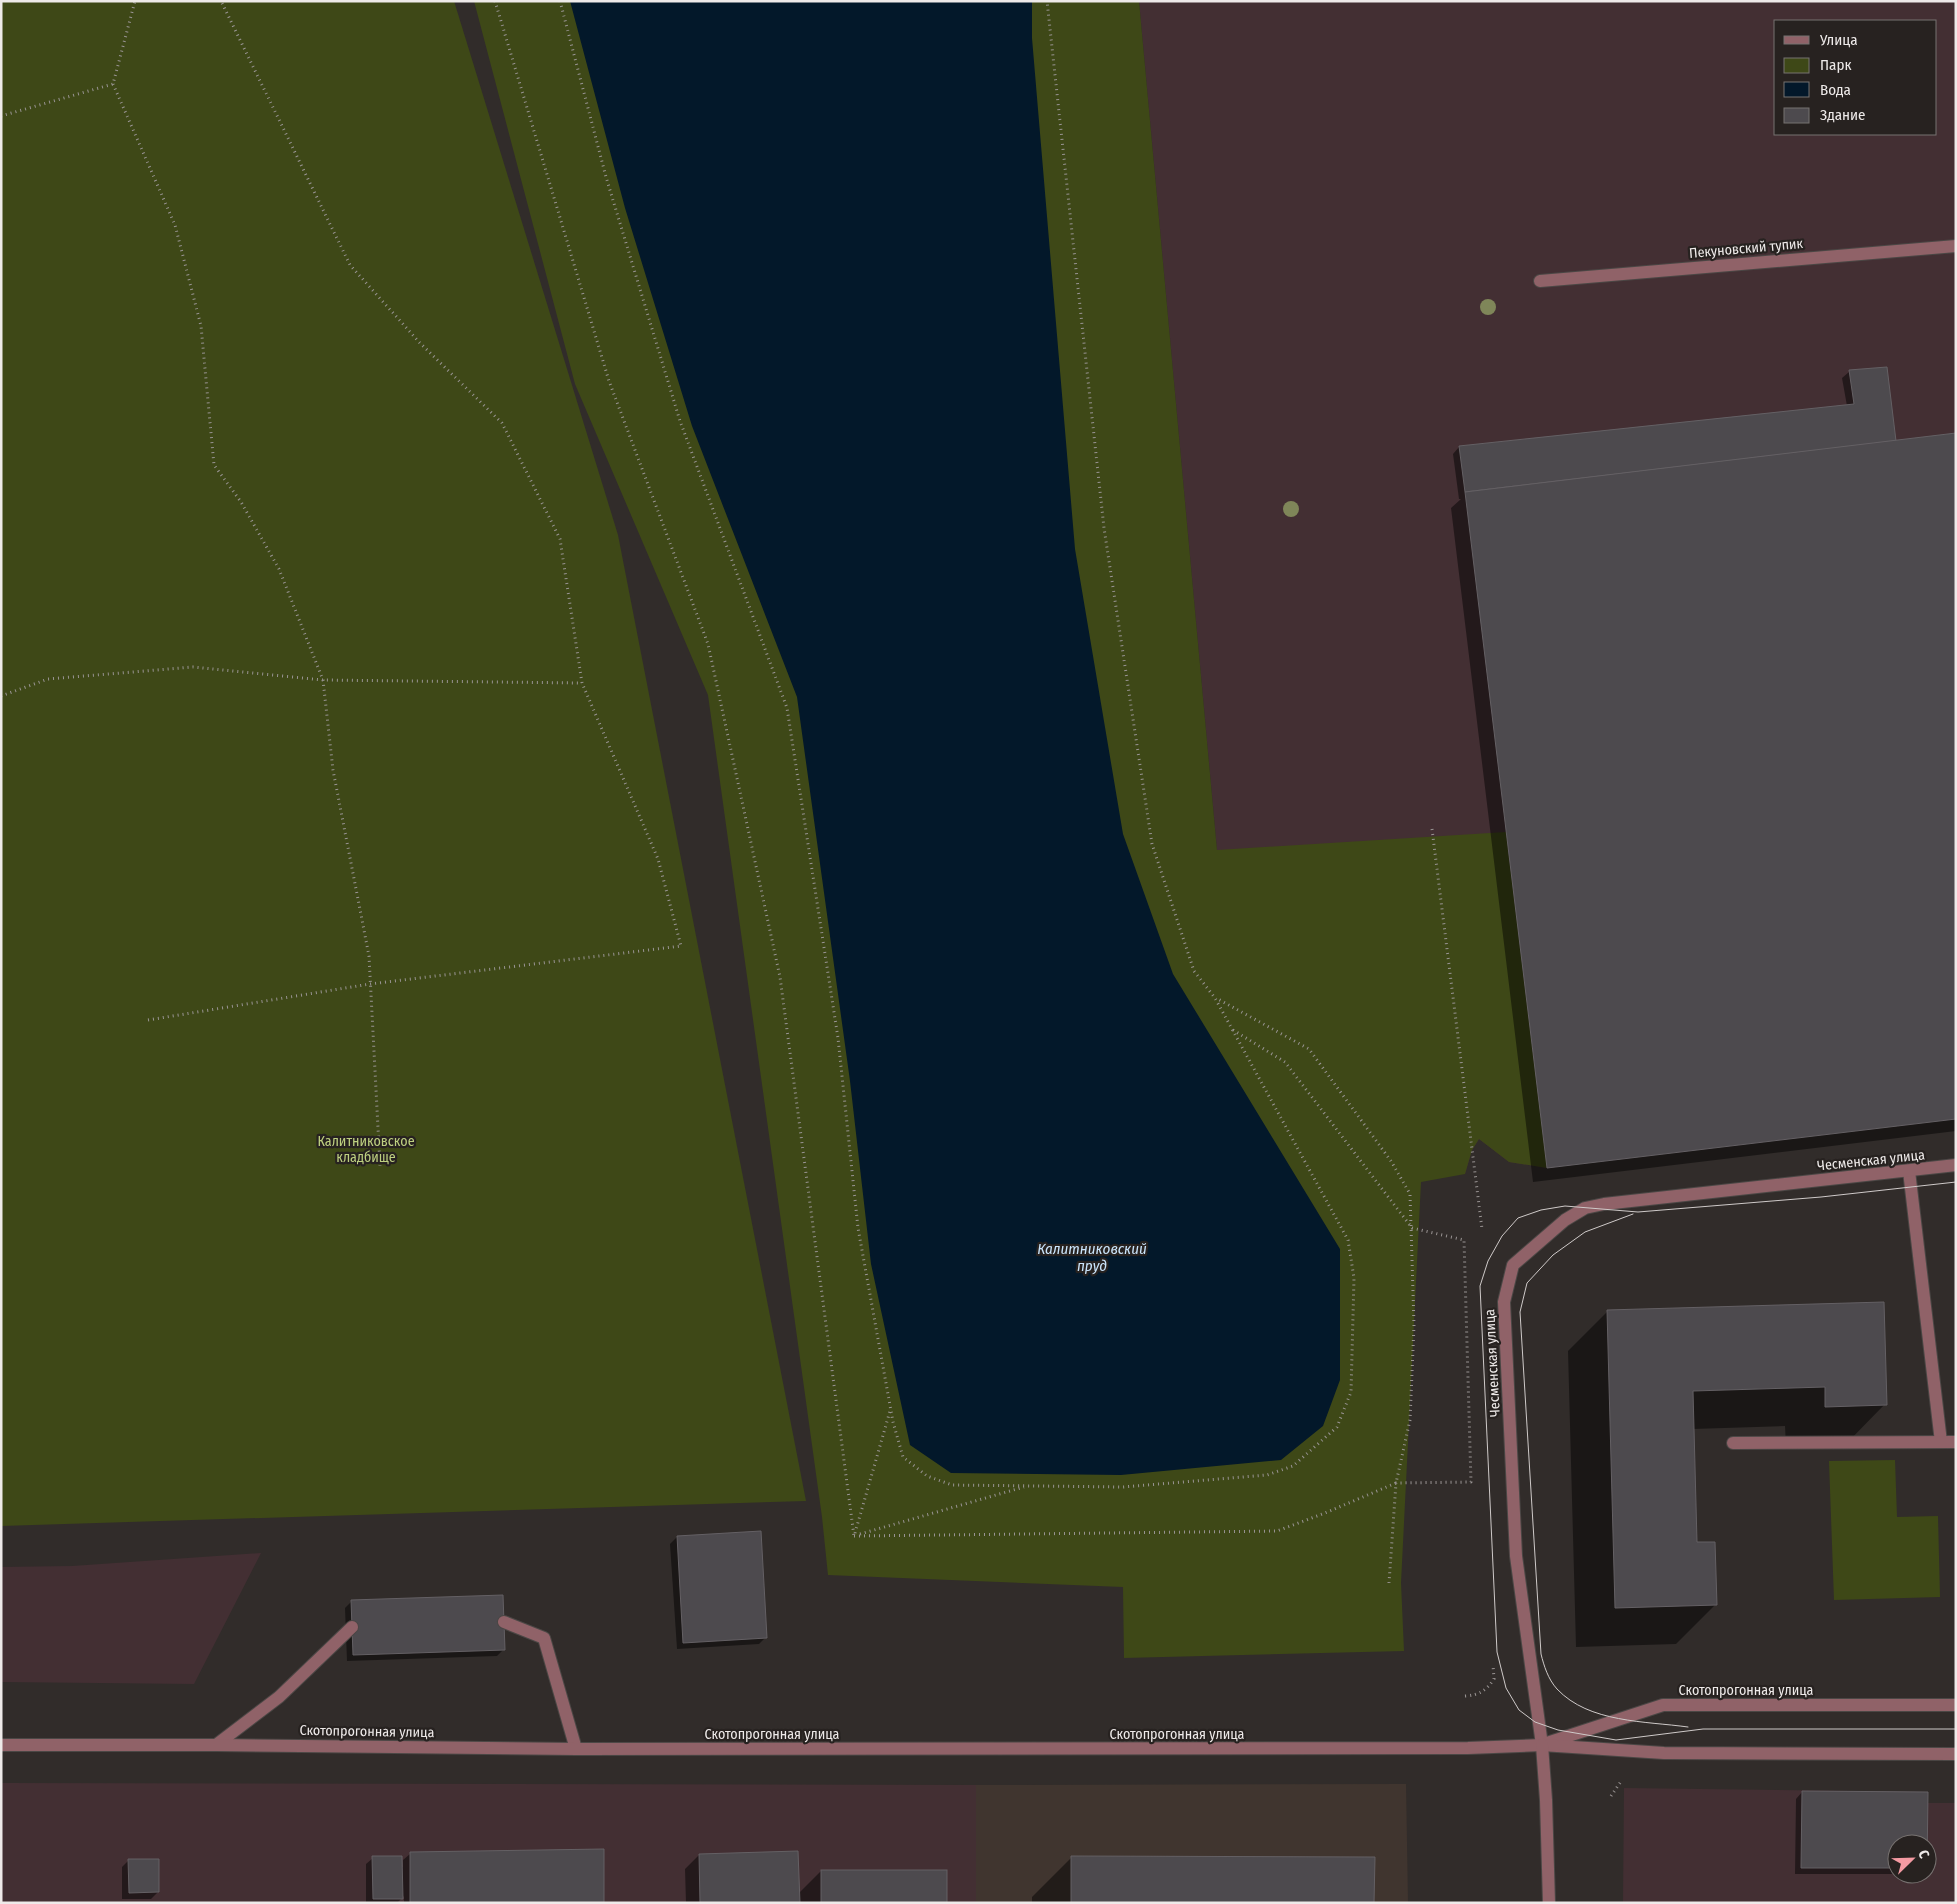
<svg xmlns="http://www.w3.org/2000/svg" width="1957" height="1904" font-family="'Fira Sans Condensed',sans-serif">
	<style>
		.built { fill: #40352f }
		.industrial { fill: #432f33; fill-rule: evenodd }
		.green { fill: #3e4817 }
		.water { fill: #03182a }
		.shadow { fill: #0007 }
		.building { fill: #4d4a4e; stroke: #646064 }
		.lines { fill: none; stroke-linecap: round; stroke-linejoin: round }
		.service-casing { stroke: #4b4745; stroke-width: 14 }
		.minor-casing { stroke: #4b4745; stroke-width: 14 }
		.tertiary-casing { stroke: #4b4745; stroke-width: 14 }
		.path { stroke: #999493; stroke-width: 3; stroke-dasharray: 1 4; stroke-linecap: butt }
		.service { stroke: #906268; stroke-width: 12 }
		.minor { stroke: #906268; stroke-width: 12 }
		.tertiary { stroke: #906268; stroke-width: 12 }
		.tram { stroke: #cfcac9; stroke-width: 1 }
		.tree { fill: #7f8659 }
		.labels { text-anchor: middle; stroke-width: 4.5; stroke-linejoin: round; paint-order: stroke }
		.street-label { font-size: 14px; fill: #eeeae9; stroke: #272220 }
		.park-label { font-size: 14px; fill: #bed080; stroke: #272220 }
		.water-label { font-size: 15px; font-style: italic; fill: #cbe5fc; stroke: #272220 }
	</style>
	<rect width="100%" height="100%" fill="#312c2a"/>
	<!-- built -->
	<polygon class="built" points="1406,1784 1408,1903 976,1903 976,1785"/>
	<!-- industrial -->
	<g class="industrial">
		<path d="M1139 1H1956V1119L1547 1168 1509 1162 1479 1139 1472 1150 1465 1174 1217 850ZM1776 21H1936V134H1776Z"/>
		<polygon points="261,1553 194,1684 1,1682 1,1567 72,1566"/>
		<polygon points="1,1783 976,1785 976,1903 1,1903"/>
		<path d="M1624 1788 1928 1792V1803H1956V1903H1623ZM1897 1844H1927V1874H1897Z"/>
	</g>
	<!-- green -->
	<g class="green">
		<polygon points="1,1 454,1 618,535 806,1501 1,1526"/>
		<polygon points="474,1 1139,1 1217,850 1506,832 1547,1168 1509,1162 1479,1139 1472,1150 1465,1174 1421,1182 1401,1583 1404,1651 1124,1658 1123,1587 828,1575 822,1517 708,695 575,384"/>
		<polygon points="1895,1460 1897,1517 1938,1516 1940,1597 1834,1600 1829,1461"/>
	</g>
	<!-- water -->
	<polygon class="water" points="570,1 1032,1 1032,38 1075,549 1123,834 1173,974 1340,1249 1340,1380 1323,1426 1281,1460 1121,1475 951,1473 910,1445 871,1264 850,1081 797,697 692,426 625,208"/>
	<!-- shadow -->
	<g class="shadow">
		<polygon points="1885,368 1895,442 1956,435 1956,1131 1533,1182 1451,508 1461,499 1459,499 1453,454 1459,447 1847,406 1842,378 1849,372"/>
		<polygon points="1608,1311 1885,1404 1846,1444 1786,1446 1785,1426 1693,1429 1696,1544 1716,1604 1676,1644 1576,1647 1568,1351"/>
		<polygon points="677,1537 766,1637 759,1644 677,1649 670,1544"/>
		<polygon points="352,1601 503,1650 497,1656 347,1661 345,1608"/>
		<polygon points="1802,1792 1926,1844 1897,1844 1897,1874 1920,1874 1795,1874 1796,1799"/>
		<polygon points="410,1854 603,1903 404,1903 404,1896 397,1903 366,1903 366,1864 373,1858 403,1867 403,1860"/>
		<polygon points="699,1855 798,1894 821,1871 946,1903 686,1903 685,1869"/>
		<polygon points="1072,1857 1373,1903 1032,1903 1032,1897"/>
		<polygon points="129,1860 158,1892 151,1899 122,1899 122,1867"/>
	</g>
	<!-- building -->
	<g class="building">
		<polygon points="1887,367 1896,441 1465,492 1459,446 1854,404 1849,370"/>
		<polygon points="1956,433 1956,1119 1547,1168 1465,492"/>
		<polygon points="1884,1302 1887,1405 1825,1407 1825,1387 1693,1391 1697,1542 1715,1542 1717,1605 1615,1608 1607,1310"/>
		<polygon points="761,1531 767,1638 683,1643 677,1536"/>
		<polygon points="503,1595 505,1650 353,1655 351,1600"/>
		<polygon points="1802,1791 1928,1792 1927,1868 1927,1844 1897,1844 1897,1868 1801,1868"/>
		<polygon points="604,1849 604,1903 410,1903 410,1852"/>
		<polygon points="798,1851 800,1903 700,1903 699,1854"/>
		<polygon points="372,1856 402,1856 403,1899 373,1899"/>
		<polygon points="1071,1856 1375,1857 1374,1903 1071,1903"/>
		<polygon points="128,1859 159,1859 159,1892 129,1893"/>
		<rect x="821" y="1870" width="126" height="33"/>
	</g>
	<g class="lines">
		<!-- service casing -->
		<g class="service-casing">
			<g id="service">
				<polyline points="1909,1171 1941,1442"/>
				<polyline points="1733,1443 1956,1442"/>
				<polyline points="504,1622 544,1638 576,1749"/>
				<polyline points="216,1745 279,1697 352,1627"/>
			</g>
		</g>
		<!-- minor casing -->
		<g class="minor-casing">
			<g id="minor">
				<polyline points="1540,281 1956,246"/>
				<polyline points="1542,1745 1516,1556 1504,1302 1513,1265 1565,1220 1585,1208 1604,1204 1956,1165"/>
			</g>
		</g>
		<!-- tertiary casing -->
		<g class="tertiary-casing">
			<g id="tertiary">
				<polyline points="1547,1743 1663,1705 1956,1705"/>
				<polyline points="1,1745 216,1745 576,1749 1468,1748 1542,1745 1664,1753 1956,1754"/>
				<polyline points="1542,1745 1546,1800 1549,1903"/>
			</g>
		</g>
		<!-- path -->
		<g class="path">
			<polyline points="495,1 609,381 708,644 780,977 854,1536"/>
			<polyline points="560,1 606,177 680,421 787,708 838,1038 858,1228 893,1422 903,1457 927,1476 952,1485 1123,1487 1267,1475 1293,1466 1337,1427 1351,1392 1354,1278 1348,1240 1215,998 1194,971 1152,844 1104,528 1047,1"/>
			<polyline points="113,84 175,225 201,326 214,465 241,502 279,569 323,680 333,770 369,956 380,1166"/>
			<polyline points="1,116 113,84 135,1"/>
			<polyline points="1,696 48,679 193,667 323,680 582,683"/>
			<polyline points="1432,829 1482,1229"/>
			<polyline points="148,1020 370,984 681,946 658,859 582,683 560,539 502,423 420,343 350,265 221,1"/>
			<polyline points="1233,1030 1285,1062 1412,1228 1464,1240 1471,1482 1396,1483 1389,1583"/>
			<polyline points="855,1533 890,1411"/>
			<polyline points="860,1534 1024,1487"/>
			<polyline points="854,1536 1277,1531 1325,1513 1396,1483 1410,1420 1414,1325 1410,1194 1391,1161 1309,1049 1216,998"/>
			<path d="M1465 1696C1479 1695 1486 1691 1494 1679L1493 1665"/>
			<polyline points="1611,1796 1622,1780"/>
		</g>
		<!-- service -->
		<use href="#service" class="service"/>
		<!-- minor -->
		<use href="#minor" class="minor"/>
		<!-- tertiary -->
		<use href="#tertiary" class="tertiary"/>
		<!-- tram -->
		<g class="tram">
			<polyline points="1956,1182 1821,1197 1638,1212 1565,1206 1541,1210 1518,1218 1502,1236 1488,1261 1480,1286 1497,1652 1506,1688 1519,1710 1535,1722 1558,1730 1616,1740 1703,1729 1956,1729"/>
			<path d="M1633 1214 1585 1232 1553 1255 1527 1283 1520 1312 1541 1654C1544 1666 1548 1679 1557 1689 1589 1723 1645 1721 1688 1727"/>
		</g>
	</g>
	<!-- trees -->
	<g class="tree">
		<circle cx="1488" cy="307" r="8"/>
		<circle cx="1291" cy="509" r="8"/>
	</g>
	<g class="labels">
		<!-- street labels -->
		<g class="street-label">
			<text transform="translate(1746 248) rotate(-5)" y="5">Пекуновский тупик</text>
			<text transform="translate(1871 1160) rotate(-6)" y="5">Чесменская улица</text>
			<text transform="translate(1492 1363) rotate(-93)" y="5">Чесменская улица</text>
			<text x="1746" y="1695">Скотопрогонная улица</text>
			<text transform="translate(367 1731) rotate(1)" y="5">Скотопрогонная улица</text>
			<text x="772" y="1739">Скотопрогонная улица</text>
			<text x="1177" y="1739">Скотопрогонная улица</text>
		</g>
		<!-- park labels -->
		<g class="park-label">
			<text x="366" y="1146">Калитниковское<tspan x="366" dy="16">кладбище</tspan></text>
		</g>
		<!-- water labels -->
		<g class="water-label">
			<text x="1092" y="1254">Калитниковский<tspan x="1092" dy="17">пруд</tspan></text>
		</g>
	</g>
	<!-- border -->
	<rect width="1957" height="1904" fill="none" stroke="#eeeae9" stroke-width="5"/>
	<!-- legend -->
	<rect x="1774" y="20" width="162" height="115" fill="#272220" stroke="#777270"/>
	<rect x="1784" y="36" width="25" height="8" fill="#906268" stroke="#777270"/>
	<text x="1820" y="45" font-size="15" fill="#eeeae9">Улица</text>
	<rect x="1784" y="58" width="25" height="15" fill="#3e4817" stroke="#777270"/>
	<text x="1820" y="70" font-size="15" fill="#eeeae9">Парк</text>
	<rect x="1784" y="82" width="25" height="15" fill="#03182a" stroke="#777270"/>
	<text x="1820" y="95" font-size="15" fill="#eeeae9">Вода</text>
	<rect x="1784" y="108" width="25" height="15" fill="#4d4a4e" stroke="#777270"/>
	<text x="1820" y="120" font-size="15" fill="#eeeae9">Здание</text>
	<!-- north arrow -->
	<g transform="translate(1912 1859) rotate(67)"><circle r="24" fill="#272220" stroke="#777270"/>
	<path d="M0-4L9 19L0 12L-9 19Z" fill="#f49aa2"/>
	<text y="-8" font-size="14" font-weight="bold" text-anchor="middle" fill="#eeeae9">С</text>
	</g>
</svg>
